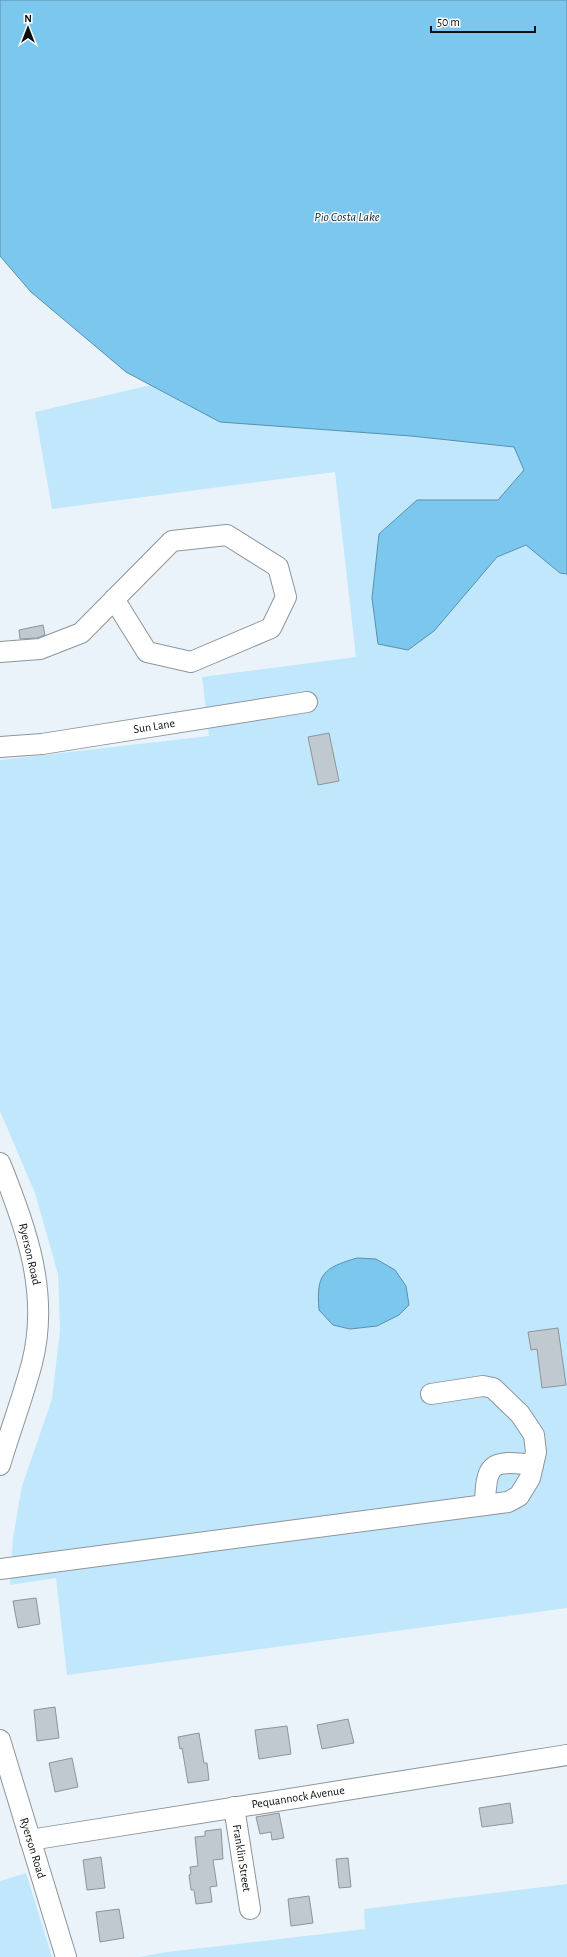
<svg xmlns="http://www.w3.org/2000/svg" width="567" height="1957" font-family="'Alegreya Sans',sans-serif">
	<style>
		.green { fill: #c1e7fd }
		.water { fill: #7bc7ee; stroke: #5a90ac }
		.building { fill: #c0c9cf; stroke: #8c959a }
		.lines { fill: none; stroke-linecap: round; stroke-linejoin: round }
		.minor-casing { stroke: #8d959a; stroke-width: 22 }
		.minor { stroke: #fff; stroke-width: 20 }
		.labels { text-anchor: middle; stroke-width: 3; stroke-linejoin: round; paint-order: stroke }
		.street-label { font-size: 12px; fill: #0d1011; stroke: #fff }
		.water-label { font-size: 13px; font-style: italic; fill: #0a2e3e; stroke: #fff }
	</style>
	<rect width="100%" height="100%" fill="#eaf3f9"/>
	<!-- green -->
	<g class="green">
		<polygon points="567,376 567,1608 67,1675 56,1578 10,1585 13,1538 22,1486 52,1399 60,1330 58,1274 35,1193 0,1111 0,760 209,736 202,677 356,657 335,472 52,509 35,412 151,385"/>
		<polygon points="26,1873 52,1957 0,1957 0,1881"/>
		<polygon points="567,1884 567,1957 139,1957 167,1952 365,1929 364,1909"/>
	</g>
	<!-- water -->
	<g class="water">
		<polygon points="0,0 567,0 567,574 560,573 526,545 497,557 434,631 408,650 378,644 372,598 379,534 417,500 498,500 524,470 514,447 411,436 220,422 126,372 31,292 0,256"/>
		<path d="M357 1258 376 1259 395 1270 406 1286 409 1305 399 1315 377 1326 350 1329 333 1325 319 1310C316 1274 323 1268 357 1258Z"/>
	</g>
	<!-- building -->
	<g class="building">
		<polygon points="43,625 45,635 37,638 20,639 19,630"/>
		<polygon points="329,733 339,781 318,785 308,737"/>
		<polygon points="558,1328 566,1385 542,1388 537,1349 531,1350 528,1332"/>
		<polygon points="36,1598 40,1624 18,1628 13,1601"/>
		<polygon points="55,1707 59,1738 37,1741 34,1710"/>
		<polygon points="348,1719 354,1743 322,1749 317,1725"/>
		<polygon points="287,1726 291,1754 259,1759 255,1730"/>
		<polygon points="199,1733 204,1763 207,1763 209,1780 188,1783 182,1748 180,1749 178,1737"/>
		<polygon points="72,1758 78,1787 55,1792 49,1763"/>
		<polygon points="510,1803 513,1823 482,1827 479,1808"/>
		<polygon points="279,1813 284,1838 272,1840 271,1832 260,1834 256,1817"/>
		<polygon points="221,1829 223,1859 213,1860 217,1886 210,1887 212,1902 196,1904 194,1890 191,1890 189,1875 191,1874 190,1867 198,1866 195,1837 205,1836 205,1831"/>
		<polygon points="101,1857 105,1888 87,1890 83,1860"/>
		<polygon points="348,1858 351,1887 339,1888 336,1859"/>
		<polygon points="309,1896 313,1923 291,1926 288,1899"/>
		<polygon points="119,1909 124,1938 100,1942 96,1912"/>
	</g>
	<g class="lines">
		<!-- minor casing -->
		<g class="minor-casing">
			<g id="minor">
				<polyline points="0,652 40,649 81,633 172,541 227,535 278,567 286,597 271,628 191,662 147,652 114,599"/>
				<polyline points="0,747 42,744 307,702"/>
				<path d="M0 1163C26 1227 50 1293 32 1363 23 1397 10 1431 0 1465"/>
				<path d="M485 1505C486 1464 490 1459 533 1465"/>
				<polyline points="0,1569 508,1502 519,1496 530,1478 536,1452 534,1435 520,1414 493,1388 483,1386 431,1394"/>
				<polyline points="0,1740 66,1957"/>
				<polyline points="234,1807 250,1909"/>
				<polyline points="30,1840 567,1755"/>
			</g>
		</g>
		<!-- minor -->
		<use href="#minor" class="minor"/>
	</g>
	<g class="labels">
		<!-- street labels -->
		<g class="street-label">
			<text transform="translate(154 726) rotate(-9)" y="4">Sun Lane</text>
			<text transform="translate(30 1254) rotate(77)" y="4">Ryerson Road</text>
			<text transform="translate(298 1797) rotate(-9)" y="4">Pequannock Avenue</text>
			<text transform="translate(33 1848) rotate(73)" y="4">Ryerson Road</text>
			<text transform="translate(242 1858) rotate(81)" y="4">Franklin Street</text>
		</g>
		<!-- water labels -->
		<g class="water-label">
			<text x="347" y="221">Pio Costa Lake</text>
		</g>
	</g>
	<!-- north arrow -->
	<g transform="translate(28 28)" stroke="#ffffff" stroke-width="3" paint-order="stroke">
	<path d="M0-3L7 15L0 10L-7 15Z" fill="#0d1011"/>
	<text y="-6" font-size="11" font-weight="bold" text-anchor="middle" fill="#0d1011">N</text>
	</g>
	<!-- scale -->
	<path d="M431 26v6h104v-6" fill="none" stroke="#0d1011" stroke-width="2"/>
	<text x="437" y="26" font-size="12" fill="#0d1011" stroke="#ffffff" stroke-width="3" paint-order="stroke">50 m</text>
</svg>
